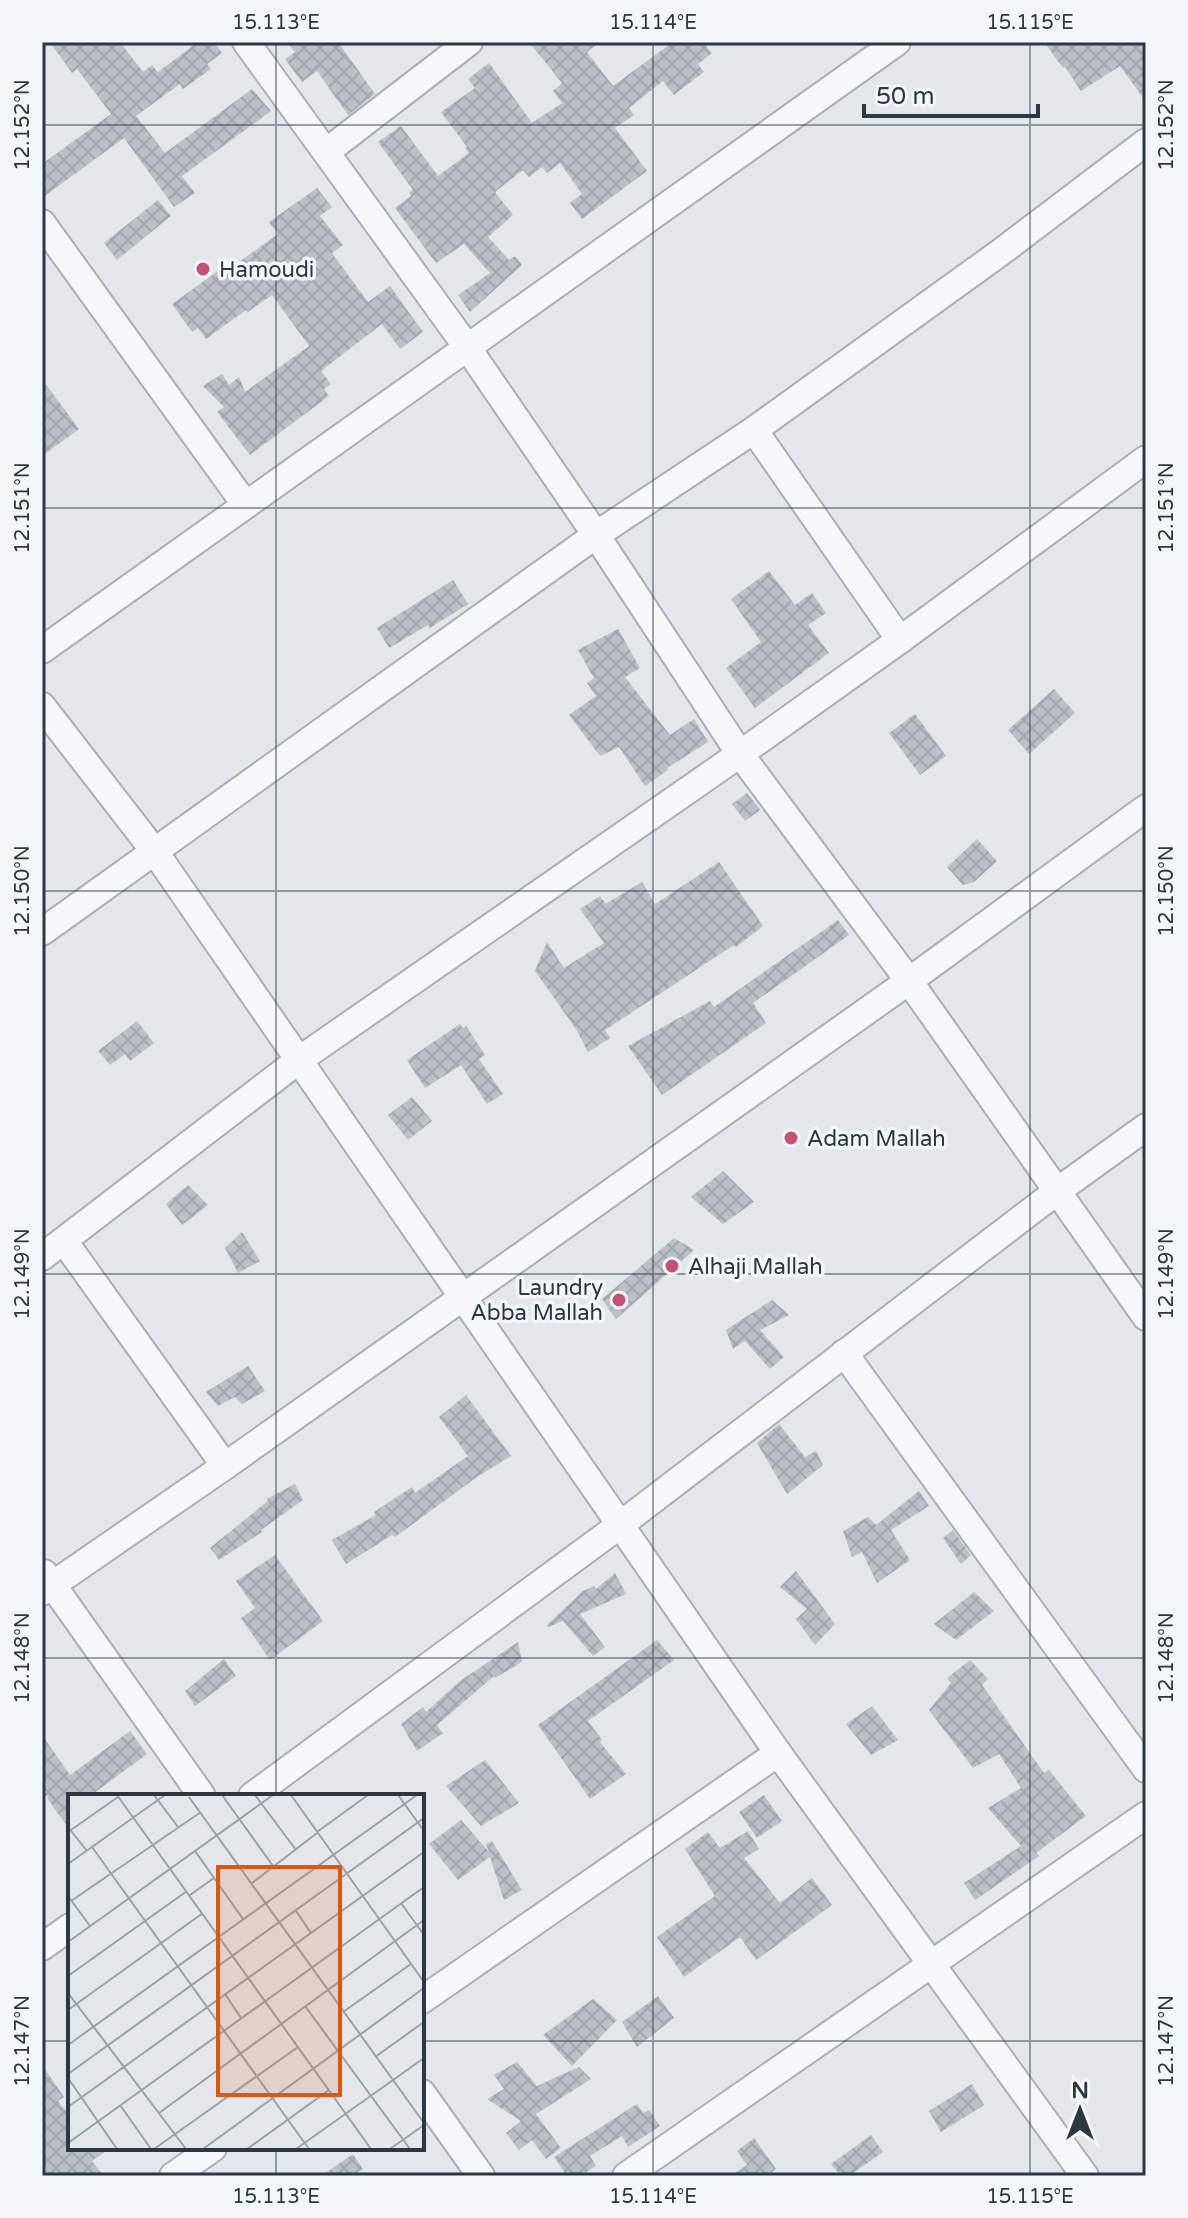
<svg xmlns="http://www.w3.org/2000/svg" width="1188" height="2218" font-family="'Varela Round',sans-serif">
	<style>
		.building { fill: url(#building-cross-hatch) }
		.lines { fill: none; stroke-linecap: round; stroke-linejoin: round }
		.minor-casing { stroke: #a8afb5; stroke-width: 30 }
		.minor { stroke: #f6f7f9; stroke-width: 26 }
		.ticks { fill: none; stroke: #2c3742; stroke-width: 2; stroke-opacity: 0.45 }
		.poi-dot { fill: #c75172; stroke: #f3f6f8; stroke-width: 3 }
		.labels { text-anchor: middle; stroke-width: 7; stroke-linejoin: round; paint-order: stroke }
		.poi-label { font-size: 22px; fill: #2c3742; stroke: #f3f6f8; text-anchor: start }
		.inset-road { fill: none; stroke: #9aa1a7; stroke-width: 2 }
		.view { fill: #df570f; fill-opacity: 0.15; stroke: #df570f; stroke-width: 4 }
		.inset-edge { fill: none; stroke: #2c3742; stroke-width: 4 }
		.neatline { fill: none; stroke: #2c3742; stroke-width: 3 }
		.ticks-label { font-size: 20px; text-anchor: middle; fill: #2c3742 }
	</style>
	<defs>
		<pattern id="building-cross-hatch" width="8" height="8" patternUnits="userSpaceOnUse" patternTransform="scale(2)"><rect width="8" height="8" fill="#bbc1c7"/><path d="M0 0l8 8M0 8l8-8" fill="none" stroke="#a1a6ac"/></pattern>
	</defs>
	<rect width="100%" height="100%" fill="#e3e7eb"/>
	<!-- building -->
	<g class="building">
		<polygon points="50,42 120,42 143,72 152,65 158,72 198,42 214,42 222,53 207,64 211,69 183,89 180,84 136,116 165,153 252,89 271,111 182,176 195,193 174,207 124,138 42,198 42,164 111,114 77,69 72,73"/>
		<polygon points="287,42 338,42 375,94 348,115 317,71 302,82 285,59 295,52"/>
		<polygon points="529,42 600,42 587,52 613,86 673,42 703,42 712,53 698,64 704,72 674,95 663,81 629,108 634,115 615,128 647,171 582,219 570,203 582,194 560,163 547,173 542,167 529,177 523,170 495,192 513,215 488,237 509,260 515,256 522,265 470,312 458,295 490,273 464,244 436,263 395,208 411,196 409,193 413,190 378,142 401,126 438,176 469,153 465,148 467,147 441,112 475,88 468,79 489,63 532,123 562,103 553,91 562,83"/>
		<polygon points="1044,42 1146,42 1146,102 1120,66 1081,91 1065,67 1063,68"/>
		<polygon points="317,188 332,207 320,216 343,245 332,253 368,302 390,286 423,332 400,349 382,324 321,371 331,384 324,389 329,396 250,455 217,412 224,407 203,386 222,374 229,385 239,377 245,392 309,346 272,295 248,312 246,310 206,339 198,328 192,332 172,304 222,268 225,272 278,234 269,222"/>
		<polygon points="158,200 171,216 117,260 104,243"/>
		<polygon points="42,379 79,429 42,456"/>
		<polygon points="769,571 795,605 812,593 826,613 808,625 829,653 755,708 726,668 761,642 731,599"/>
		<polygon points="453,580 468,604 430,628 428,625 389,648 377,628"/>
		<polygon points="618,629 640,668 625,677 670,735 694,719 708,742 667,768 668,770 645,786 619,747 600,756 569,715 596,696 587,683 594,678 578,650"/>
		<polygon points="1054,689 1075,713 1029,754 1008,730"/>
		<polygon points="915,714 946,756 920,775 889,733"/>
		<polygon points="747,793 760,810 745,821 732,804"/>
		<polygon points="977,839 997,861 974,882 963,885 947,867"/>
		<polygon points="719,862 763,926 736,947 734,945 605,1030 610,1038 588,1052 576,1029 535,971 547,942 564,968 604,943 580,909 600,896 605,903 607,903 642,882 655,904"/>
		<polygon points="838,920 849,935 753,1003 766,1023 662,1095 628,1046 710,1001 714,1007"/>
		<polygon points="137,1021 154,1043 130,1061 125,1054 110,1065 98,1051"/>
		<polygon points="460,1024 463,1028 466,1026 485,1055 479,1059 503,1094 487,1104 461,1065 425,1088 407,1060"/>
		<polygon points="412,1097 432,1121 408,1140 388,1115"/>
		<polygon points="723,1171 754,1202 723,1224 691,1197"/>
		<polygon points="188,1185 208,1205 182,1225 166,1204"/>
		<polygon points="242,1232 260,1261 238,1273 225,1248"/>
		<polygon points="674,1238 694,1250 616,1319 602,1299"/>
		<polygon points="772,1300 789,1315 760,1330 784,1357 770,1369 745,1341 733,1349 726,1330"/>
		<polygon points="248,1366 265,1391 242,1404 235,1397 218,1406 206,1392"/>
		<polygon points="466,1395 511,1456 477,1477 395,1537 392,1535 346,1564 332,1540 376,1515 374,1512 412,1487 415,1493 468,1456 439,1417"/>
		<polygon points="779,1424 805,1457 816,1451 823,1465 787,1494 757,1443"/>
		<polygon points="295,1484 303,1500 261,1530 262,1532 219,1560 210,1548 268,1501 267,1499"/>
		<polygon points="919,1491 929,1506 891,1530 910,1560 877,1583 862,1552 852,1557 843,1531 868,1517 876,1525"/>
		<polygon points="953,1530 971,1555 961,1564 943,1538"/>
		<polygon points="275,1555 323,1621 270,1660 241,1618 255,1608 236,1581"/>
		<polygon points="796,1571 835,1624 815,1645 796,1619 807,1609 780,1587"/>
		<polygon points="615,1573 626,1594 580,1614 605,1647 593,1656 563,1621 548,1627 547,1625 583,1591 594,1586 596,1589"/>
		<polygon points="974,1592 994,1611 956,1640 934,1624"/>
		<polygon points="657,1640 674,1660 588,1721 602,1740 600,1742 626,1774 590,1799 538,1725"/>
		<polygon points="518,1642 522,1662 495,1678 494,1676 437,1725 443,1733 417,1751 401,1724 423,1707 426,1712 460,1681"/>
		<polygon points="224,1659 236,1676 195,1706 185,1691"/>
		<polygon points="970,1660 988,1679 982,1685 1044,1773 1049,1770 1086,1816 1036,1853 1039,1856 975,1900 964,1883 1021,1846 988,1808 1021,1788 999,1754 973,1768 929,1710 951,1683 947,1678"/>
		<polygon points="872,1706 898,1740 871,1755 846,1724"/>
		<polygon points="130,1731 147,1754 90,1796 70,1796 70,1830 47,1798 49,1796 42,1796 47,1792 42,1786 42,1735 70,1775"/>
		<polygon points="485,1760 519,1803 481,1826 446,1786"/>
		<polygon points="764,1795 782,1821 757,1838 739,1812"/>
		<polygon points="461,1820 489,1852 486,1844 492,1841 522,1890 504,1900 490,1857 458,1880 429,1844"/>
		<polygon points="748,1831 759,1849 744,1858 780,1903 812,1878 832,1905 756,1960 740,1937 684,1977 657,1937 715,1896 685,1849 708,1832 720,1848"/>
		<polygon points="658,1996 674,2018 637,2047 622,2022"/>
		<polygon points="593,1999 617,2020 572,2066 543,2035"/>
		<polygon points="517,2062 537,2086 579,2067 591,2079 536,2114 561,2148 546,2159 532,2140 519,2150 506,2133 521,2121 487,2099 504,2089 494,2075"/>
		<polygon points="42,2065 64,2097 58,2101 70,2116 70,2148 110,2148 92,2161 104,2176 42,2176"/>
		<polygon points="972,2084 984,2105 941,2132 929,2111"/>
		<polygon points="637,2104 643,2113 649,2110 660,2126 628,2147 622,2136 590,2156 596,2166 580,2176 567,2176 554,2157"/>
		<polygon points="871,2135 883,2152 849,2176 841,2176 831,2164"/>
		<polygon points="754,2138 776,2169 767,2176 730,2176 747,2165 737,2151"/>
		<polygon points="353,2154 363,2169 352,2176 321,2176"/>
	</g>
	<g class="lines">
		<!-- minor casing -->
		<g class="minor-casing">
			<g id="minor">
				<polyline points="246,42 467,347 596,535 740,754 909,981 1146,1317"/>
				<polyline points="326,152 469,42"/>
				<polyline points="42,223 245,504"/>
				<polyline points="754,430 900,640"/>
				<polyline points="42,650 897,42"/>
				<polyline points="42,706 155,852 778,1753 1085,2176"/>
				<polyline points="42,932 596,535 754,430 1001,252 1146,142"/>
				<polyline points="64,1241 225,1466"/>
				<polyline points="42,1257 299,1060 740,754 900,640 1146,459"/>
				<polyline points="844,1353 1146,1769"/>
				<polyline points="44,1573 202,1796"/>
				<polyline points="42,1592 225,1466 909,981 1146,808"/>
				<polyline points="252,1796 620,1525 1056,1192 1146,1127"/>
				<polyline points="42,1947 70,1927"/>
				<polyline points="422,2000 778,1753"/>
				<polyline points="422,2093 481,2176"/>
				<polyline points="173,2176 213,2148"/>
				<polyline points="626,2176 1146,1815"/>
			</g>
		</g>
		<!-- minor -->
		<use href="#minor" class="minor"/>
	</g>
	<!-- ticks -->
	<path class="ticks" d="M276 42V1796M653 42V2176M1030 42V2176M42 125H1146M42 508H1146M42 891H1146M42 1274H1146M42 1658H1146M42 2041H70M422 2041H1146M276 2148V2176"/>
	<!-- markers -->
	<g class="poi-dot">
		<circle cx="203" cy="269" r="8"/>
		<circle cx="791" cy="1138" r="8"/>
		<circle cx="672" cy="1266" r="8"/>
		<circle cx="619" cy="1300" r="8"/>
	</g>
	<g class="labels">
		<!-- poi labels -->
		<g class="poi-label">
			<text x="219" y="277">Hamoudi</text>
			<text x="807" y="1146">Adam Mallah</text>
			<text x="688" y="1274">Alhaji Mallah</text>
			<text x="603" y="1295" text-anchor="end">Laundry<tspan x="603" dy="25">Abba Mallah</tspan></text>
		</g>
	</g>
	<!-- overview -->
	<g transform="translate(68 1794)">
		<rect width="356" height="356" fill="#e3e7eb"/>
		<path class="inset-road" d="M49 1 303 355M86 1 110 33M154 1 205 72M187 1 228 56M223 1 356 188M330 1 356 37M121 3 356 329M0 33 19 57M0 38 50 3M249 38 300 1M24 53 241 355M127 57 175 125M0 70 97 1M184 89 249 39M122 101 146 84M0 102 22 132M3 107 133 18M333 109 356 141M228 117 243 139M0 148 205 1M0 182 119 97M0 199 118 355M157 200 173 224M237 212 342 355M0 216 135 119M275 218 343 170M0 251 349 1M307 263 356 228M0 280 356 24M0 284 49 355M52 311 83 355M0 313 356 58M91 319 356 126M0 349 356 93M86 355 230 253M135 355 356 194M179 355 261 296M228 355 356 264M322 355 356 331"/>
		<path class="view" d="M150 73H272V301H150Z"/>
		<rect width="356" height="356" class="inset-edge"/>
	</g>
	<!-- border -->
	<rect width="1188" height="2218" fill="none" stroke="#f3f6f8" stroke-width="88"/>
	<!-- north arrow -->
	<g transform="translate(1080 2110)" stroke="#f3f6f8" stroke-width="6" paint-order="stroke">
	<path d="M0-6L14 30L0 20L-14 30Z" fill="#2c3742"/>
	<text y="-12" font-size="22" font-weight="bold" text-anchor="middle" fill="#2c3742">N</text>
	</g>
	<!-- scale -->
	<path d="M864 104v12h174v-12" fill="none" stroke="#2c3742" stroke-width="4"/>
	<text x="876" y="104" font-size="24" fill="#2c3742" stroke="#f3f6f8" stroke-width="6" paint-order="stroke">50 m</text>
	<rect x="44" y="44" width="1100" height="2130" class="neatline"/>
	<g class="ticks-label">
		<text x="276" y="29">15.113°E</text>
		<text x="653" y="29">15.114°E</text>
		<text x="1030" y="29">15.115°E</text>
		<text transform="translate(22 125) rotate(-90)" y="7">12.152°N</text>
		<text transform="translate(1166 125) rotate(-90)" y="7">12.152°N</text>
		<text transform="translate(22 508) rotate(-90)" y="7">12.151°N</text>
		<text transform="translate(1166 508) rotate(-90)" y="7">12.151°N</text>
		<text transform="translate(22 891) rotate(-90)" y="7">12.150°N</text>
		<text transform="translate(1166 891) rotate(-90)" y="7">12.150°N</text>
		<text transform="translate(22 1274) rotate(-90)" y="7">12.149°N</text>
		<text transform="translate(1166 1274) rotate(-90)" y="7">12.149°N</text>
		<text transform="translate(22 1658) rotate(-90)" y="7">12.148°N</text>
		<text transform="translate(1166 1658) rotate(-90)" y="7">12.148°N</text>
		<text transform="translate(22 2041) rotate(-90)" y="7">12.147°N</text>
		<text transform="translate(1166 2041) rotate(-90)" y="7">12.147°N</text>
		<text x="276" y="2203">15.113°E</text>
		<text x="653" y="2203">15.114°E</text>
		<text x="1030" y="2203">15.115°E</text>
	</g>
</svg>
